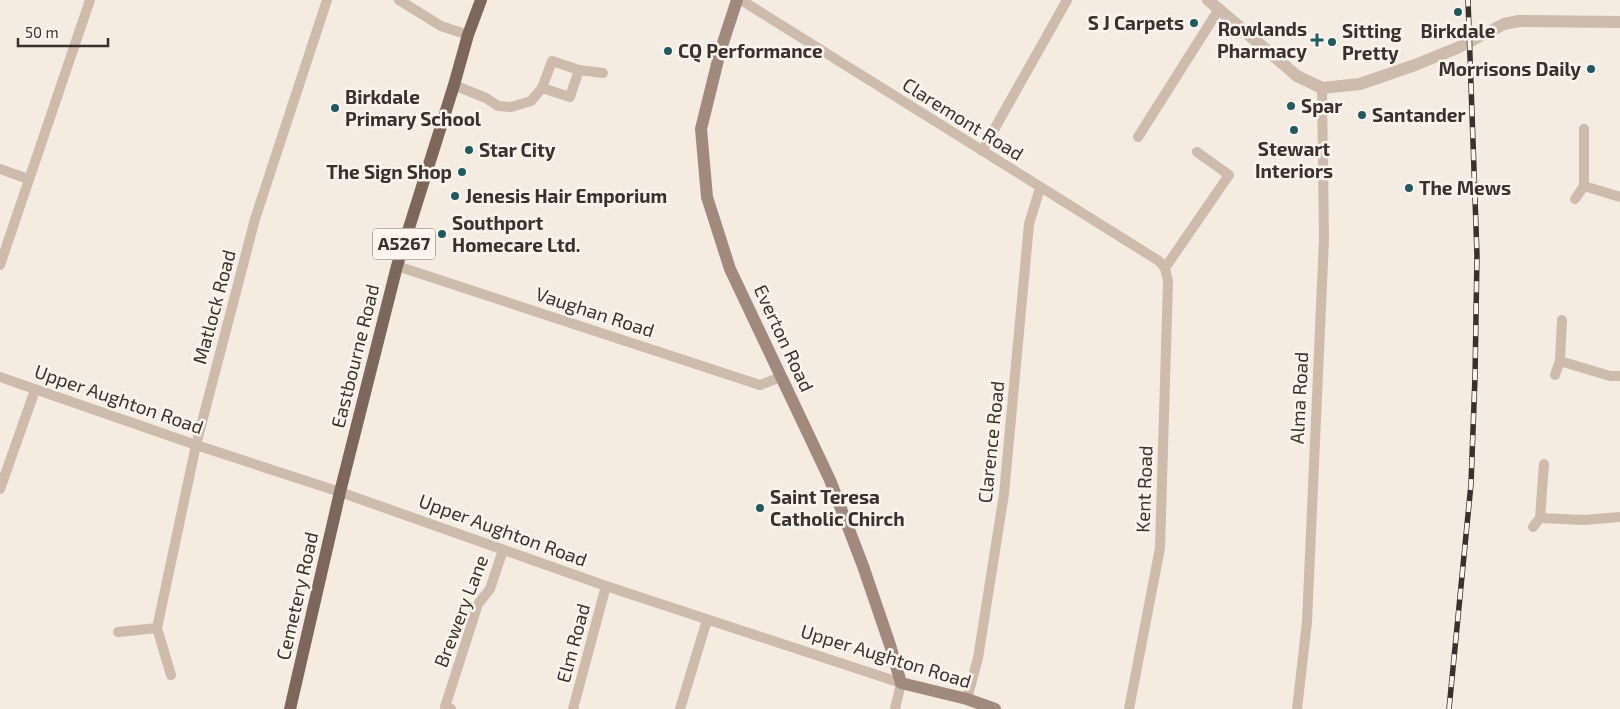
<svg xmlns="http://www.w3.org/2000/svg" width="1620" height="709" font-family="'Exo 2',sans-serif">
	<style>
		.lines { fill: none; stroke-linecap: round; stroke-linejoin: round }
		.minor { stroke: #cdbbac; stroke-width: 10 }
		.tertiary { stroke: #cdbbac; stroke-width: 12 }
		.secondary { stroke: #a18a7d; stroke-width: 12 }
		.primary { stroke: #7d675c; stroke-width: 12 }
		.rail-casing { stroke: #3b302b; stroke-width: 5.5 }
		.rail { stroke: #fbf5ee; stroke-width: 4; stroke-dasharray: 11; stroke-linecap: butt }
		.poi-dot { fill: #1f5a5e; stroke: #fbf5ee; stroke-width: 2 }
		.labels { text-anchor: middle; stroke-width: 5; stroke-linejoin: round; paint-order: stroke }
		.shield { fill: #fbf5ee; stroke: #756b66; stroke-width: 1 }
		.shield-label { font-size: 18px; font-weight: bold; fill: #3b302b }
		.poi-label { font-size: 19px; font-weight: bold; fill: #3b302b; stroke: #fbf5ee; text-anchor: start }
		.street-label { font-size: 19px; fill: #3b302b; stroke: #fbf5ee }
	</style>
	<rect width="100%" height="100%" fill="#f4ebe1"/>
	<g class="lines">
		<!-- minor -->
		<g class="minor">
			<polyline points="399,0 441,26 468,35"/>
			<polyline points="741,0 1159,261 1165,268 1168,281 1160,548 1129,709"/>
			<polyline points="454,85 486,98 498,106 511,107 531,101 542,88 570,97 579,70 603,73"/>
			<polyline points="542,88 552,61 579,70"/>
			<polyline points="1138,137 1219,9"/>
			<polyline points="982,151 1067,0"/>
			<polyline points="0,169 28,179"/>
			<polyline points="1584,186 1620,197"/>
			<polyline points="1575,199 1584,186 1584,129"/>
			<polyline points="0,265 90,0"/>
			<polyline points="397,266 760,385 781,377"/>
			<polyline points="1165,268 1229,175 1197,152"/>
			<polyline points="1560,361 1610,376 1620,376"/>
			<polyline points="1555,375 1560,361 1562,320"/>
			<polyline points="0,377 196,445 340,492 606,586 901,683 895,709"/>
			<polyline points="0,489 35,390"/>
			<polyline points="1540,518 1584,520 1620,517"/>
			<polyline points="1533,527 1540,518 1544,464"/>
			<polyline points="118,632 157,628"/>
			<polyline points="171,675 157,628 196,445 255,219 327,0"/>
			<polyline points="967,699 978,658 1004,494 1029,224 1040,188"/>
			<polyline points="451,709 445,707 478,604 490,589 503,550"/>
			<polyline points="573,709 606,586"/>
			<polyline points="680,709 707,620"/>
			<polyline points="1297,709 1307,622 1324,239 1322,88"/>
		</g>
		<!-- tertiary -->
		<polyline class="tertiary" points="1208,0 1297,76 1322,88 1360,84 1415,65 1457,48 1504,24 1519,21 1620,22"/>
		<!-- secondary -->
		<polyline class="secondary" points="737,0 720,52 701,129 707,197 730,269 830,480 863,566 890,645 901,683 967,699 995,709"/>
		<!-- primary -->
		<polyline class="primary" points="290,709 340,492 397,266 454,85 468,35 481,0"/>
		<!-- rail casing -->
		<g class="rail-casing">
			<polyline id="rail" points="1449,709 1471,484 1475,377 1477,255 1468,0"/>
		</g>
		<!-- rail -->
		<use href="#rail" class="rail"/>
	</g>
	<!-- markers -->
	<g class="poi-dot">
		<circle cx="1458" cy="12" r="5"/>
		<circle cx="1194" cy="23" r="5"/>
		<path d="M1314.5 32.5h5v5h5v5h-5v5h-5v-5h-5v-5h5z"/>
		<circle cx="1332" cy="42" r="5"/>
		<circle cx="668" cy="51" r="5"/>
		<circle cx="1591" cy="69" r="5"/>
		<circle cx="1291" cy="106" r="5"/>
		<circle cx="335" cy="108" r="5"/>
		<circle cx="1362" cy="115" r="5"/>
		<circle cx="1294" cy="130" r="5"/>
		<circle cx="469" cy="150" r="5"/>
		<circle cx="462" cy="172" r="5"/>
		<circle cx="1409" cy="188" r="5"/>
		<circle cx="455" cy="196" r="5"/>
		<circle cx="442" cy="234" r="5"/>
		<circle cx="760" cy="508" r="5"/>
	</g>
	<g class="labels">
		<!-- shield labels -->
		<rect class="shield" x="373" y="228.5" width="62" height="31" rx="4"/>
		<g class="shield-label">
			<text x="404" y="250">A5267</text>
		</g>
		<!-- poi labels -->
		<g class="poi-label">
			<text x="1184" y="30" text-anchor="end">S J Carpets</text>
			<text x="1307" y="36" text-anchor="end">Rowlands<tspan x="1307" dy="22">Pharmacy</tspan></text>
			<text x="1342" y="38">Sitting<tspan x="1342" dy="22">Pretty</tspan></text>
			<text x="1458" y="38" text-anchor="middle">Birkdale</text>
			<text x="678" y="58">CQ Performance</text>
			<text x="1581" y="76" text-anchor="end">Morrisons Daily</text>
			<text x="345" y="104">Birkdale<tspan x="345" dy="22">Primary School</tspan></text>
			<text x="1301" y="113">Spar</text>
			<text x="1372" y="122">Santander</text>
			<text x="1294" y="156" text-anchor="middle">Stewart<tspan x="1294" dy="22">Interiors</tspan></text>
			<text x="479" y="157">Star City</text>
			<text x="452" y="179" text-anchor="end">The Sign Shop</text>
			<text x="1419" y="195">The Mews</text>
			<text x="465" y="203">Jenesis Hair Emporium</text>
			<text x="452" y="230">Southport<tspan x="452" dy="22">Homecare Ltd.</tspan></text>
			<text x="770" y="504">Saint Teresa<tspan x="770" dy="22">Catholic Chirch</tspan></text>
		</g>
		<!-- street labels -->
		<g class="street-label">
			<text transform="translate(963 119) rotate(32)" y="7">Claremont Road</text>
			<text transform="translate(214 307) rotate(-75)" y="7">Matlock Road</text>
			<text transform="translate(595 312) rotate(18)" y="7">Vaughan Road</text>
			<text transform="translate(784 338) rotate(65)" y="7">Everton Road</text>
			<text transform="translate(355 356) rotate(-76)" y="7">Eastbourne Road</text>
			<text transform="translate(1299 398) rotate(-87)" y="7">Alma Road</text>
			<text transform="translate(119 399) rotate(19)" y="7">Upper Aughton Road</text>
			<text transform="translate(991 442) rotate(-84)" y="7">Clarence Road</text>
			<text transform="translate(1144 489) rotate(-88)" y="7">Kent Road</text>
			<text transform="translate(503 530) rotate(20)" y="7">Upper Aughton Road</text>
			<text transform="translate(297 596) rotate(-77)" y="7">Cemetery Road</text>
			<text transform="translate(461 611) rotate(-69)" y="7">Brewery Lane</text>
			<text transform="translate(573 643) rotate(-75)" y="7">Elm Road</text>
			<text transform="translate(886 656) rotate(17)" y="7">Upper Aughton Road</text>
		</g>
	</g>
	<!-- scale -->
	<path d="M18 38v8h90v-8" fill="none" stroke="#3b302b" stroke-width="2.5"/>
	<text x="25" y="38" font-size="15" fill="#3b302b" stroke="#fbf5ee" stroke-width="4" paint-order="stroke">50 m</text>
</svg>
